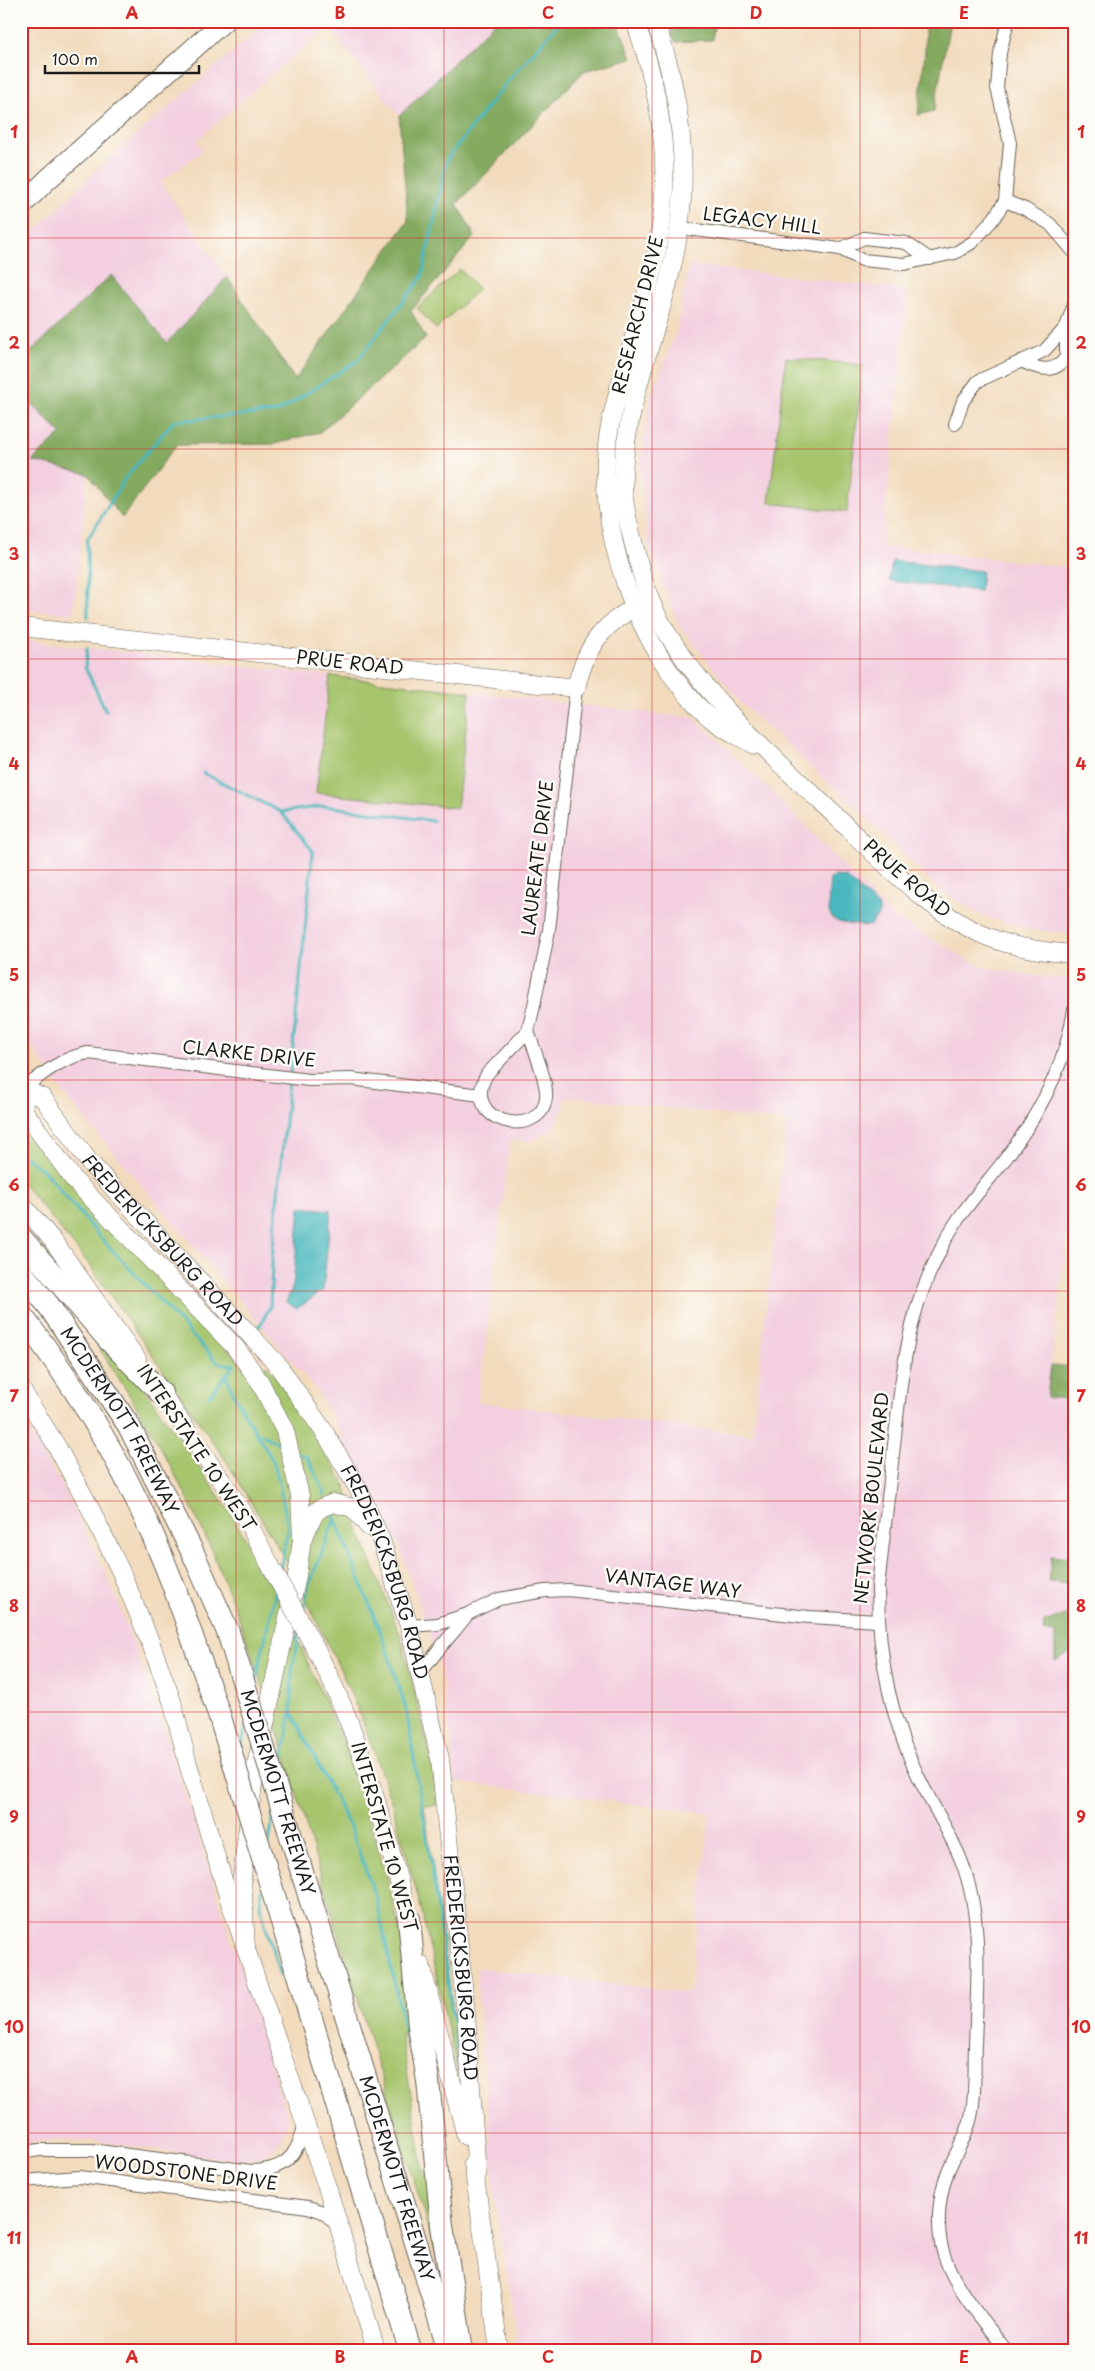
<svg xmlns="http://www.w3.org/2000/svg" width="1095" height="2371" font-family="'Playpen Sans',sans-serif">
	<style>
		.built { fill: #f3cfdf; fill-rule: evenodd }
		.green { fill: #a6c56d; stroke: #617044 }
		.forest { fill: #84aa60; stroke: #50633e }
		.water { fill: #48b7bd; stroke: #326a6c }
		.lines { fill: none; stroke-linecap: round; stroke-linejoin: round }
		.stream { stroke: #48b7bd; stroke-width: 3 }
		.street-casing { stroke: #675f54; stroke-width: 14 }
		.secondary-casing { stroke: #675f54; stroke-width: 19 }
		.primary-casing { stroke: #675f54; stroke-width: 22 }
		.highway-casing { stroke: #675f54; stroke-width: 24 }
		.street { stroke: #fff; stroke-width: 12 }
		.secondary { stroke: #fff; stroke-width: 18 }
		.primary { stroke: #fff; stroke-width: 20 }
		.highway { stroke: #fff; stroke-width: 22 }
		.secondary-bridge-casing { stroke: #675f54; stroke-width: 19; stroke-linecap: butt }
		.highway-bridge-casing { stroke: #675f54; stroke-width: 24; stroke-linecap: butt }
		.secondary-bridge { stroke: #fff; stroke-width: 18 }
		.highway-bridge { stroke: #fff; stroke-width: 22 }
		.grid { fill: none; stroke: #d62828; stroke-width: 1; stroke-opacity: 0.55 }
		.labels { text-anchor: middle; stroke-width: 5; stroke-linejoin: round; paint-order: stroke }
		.street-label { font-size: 18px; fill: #1c1c1c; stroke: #fdfcf7 }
		.neatline { fill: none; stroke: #d62828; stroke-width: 2 }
		.grid-label { font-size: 16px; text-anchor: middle; font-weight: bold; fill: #d62828 }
	</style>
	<rect width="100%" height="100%" fill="#fdfcf7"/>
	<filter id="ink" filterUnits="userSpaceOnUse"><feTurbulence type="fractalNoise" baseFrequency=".02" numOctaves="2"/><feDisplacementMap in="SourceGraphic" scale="10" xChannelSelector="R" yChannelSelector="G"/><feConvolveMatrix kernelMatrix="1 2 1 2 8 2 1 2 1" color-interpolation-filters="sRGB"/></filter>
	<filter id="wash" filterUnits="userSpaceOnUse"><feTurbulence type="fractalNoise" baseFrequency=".0096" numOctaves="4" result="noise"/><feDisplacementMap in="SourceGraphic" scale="20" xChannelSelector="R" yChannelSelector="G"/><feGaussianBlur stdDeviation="1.12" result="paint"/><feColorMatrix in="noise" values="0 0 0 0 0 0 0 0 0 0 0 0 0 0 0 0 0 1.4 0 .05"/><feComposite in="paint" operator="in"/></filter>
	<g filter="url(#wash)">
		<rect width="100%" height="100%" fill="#f2dbbd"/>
		<!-- built -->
		<g class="built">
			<polygon points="268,21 496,21 399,116 328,26 197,140 203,151 160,182 227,277 167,343 111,275 22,360 21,245 98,168"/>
			<polygon points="689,265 908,290 882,546 1074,568 1074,900 1070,934 1032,930 983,916 943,893 854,806 741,703 680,627 649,547 640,467 651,396 676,333"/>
			<polygon points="21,393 62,434 32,461 88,474 73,614 21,609"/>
			<path d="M21 640 694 718 775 795 892 916 981 967 1049 978H1074V1181L1051 1364 1074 1367V2350H519L496 2208 476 1968 690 1993 710 1813 456 1782 441 1669 399 1544 319 1393 67 1098 28 1041 21 1019ZM565 1096 787 1122 752 1435 478 1402 510 1141 533 1140 554 1128 563 1110Z"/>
			<polygon points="21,1419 64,1489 114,1591 167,1738 288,2118 282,2139 269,2154 250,2160 232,2160 93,2141 54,2140 21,2144"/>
		</g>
		<!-- green -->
		<g class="green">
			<polygon points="460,269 479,289 436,329 417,308"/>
			<polygon points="786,357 863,365 847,512 769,503"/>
			<polygon points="330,676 470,692 457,808 316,793"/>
			<polygon points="21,1120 252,1376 267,1365 296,1404 345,1485 356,1523 401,1637 432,1764 437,1805 424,1805 462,2073 458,2073 421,1908 393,1807 365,1727 342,1673 291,1569 227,1462 88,1263 21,1181"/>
			<path d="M82 1323 139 1382 175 1433 226 1506 265 1571 294 1631 345 1747 386 1873 404 1949 417 2033 401 2035 424 2175 431 2176 438 2261C404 2146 367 2032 333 1917 296 1792 262 1667 210 1547 176 1469 131 1394 82 1323Z"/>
		</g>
		<!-- forest -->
		<g class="forest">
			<polygon points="496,21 617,21 632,58 584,71 457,204 475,236 411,311 426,338 320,432 274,444 176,445 122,518 88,474 32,461 61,434 21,393 21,361 111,275 167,343 227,277 295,380 408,221 399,116"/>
			<polygon points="667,21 715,21 712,40 675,42"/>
			<polygon points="925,21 950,21 934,111 918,115 925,52"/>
			<polygon points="1051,1365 1074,1367 1074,1400 1047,1397"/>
			<polygon points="1051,1556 1074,1558 1074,1584 1049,1582"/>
			<polygon points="1074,1612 1074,1650 1055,1661 1055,1633 1043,1631 1044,1622"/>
		</g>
		<!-- water -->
		<g class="water">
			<polygon points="892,561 982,571 980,591 889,581"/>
			<path d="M835 876 846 877 879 907V914L870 926C826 923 826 922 830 879Z"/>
			<polygon points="300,1207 331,1210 323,1290 297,1309 286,1302 293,1286"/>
		</g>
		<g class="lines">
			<!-- stream -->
			<g class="stream">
				<polyline points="88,617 87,540 126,477 174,421 278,412 357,361 422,277 447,159 507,82 561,21"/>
				<polyline points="87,648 85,667 106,711"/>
				<polyline points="203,773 281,812 313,851 290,1075"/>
				<polyline points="281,812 325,806 433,821"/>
				<polyline points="23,1155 45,1172 100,1237 218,1363 234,1365"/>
				<polyline points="259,1327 270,1307 273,1245 289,1081"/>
				<polyline points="226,1376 236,1399 273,1461 280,1486 288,1528 280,1570"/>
				<polyline points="209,1396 234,1365"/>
				<polyline points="255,1431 278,1443"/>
				<polyline points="300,1454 308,1458 325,1494"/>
				<polyline points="335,1518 382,1636 406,1709 435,1887 459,2063"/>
				<polyline points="303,1612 308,1588 335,1518 333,1512"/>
				<polyline points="255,1684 276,1590"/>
				<polyline points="291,1711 350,1827 376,1898 408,2046"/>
				<polyline points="241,1749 246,1725"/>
				<polyline points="281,1770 291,1711 292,1672 299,1633"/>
				<polyline points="269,1844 273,1814"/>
				<polyline points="262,1890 260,1906 280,1976"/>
			</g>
		</g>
	</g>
	<g filter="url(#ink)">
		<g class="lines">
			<!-- street casing -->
			<g class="street-casing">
				<g id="street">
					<polyline points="1005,201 1025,209 1050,224 1074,252"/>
					<polyline points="680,228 840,249 862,260 904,264 955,253 973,242 994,218 1005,201 1010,143 997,88 1000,53 1008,21"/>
					<polyline points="840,249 864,238 906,243 930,259"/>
					<path d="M1021 361C1037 369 1055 375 1066 357V327"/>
					<polyline points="955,424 963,401 978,381 1044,351 1066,327 1074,304"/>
					<path d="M528 1031C533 1047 548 1082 546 1097 543 1141 458 1124 487 1074L528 1031 533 1010 549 930 576 688"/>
					<path d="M23 1089C44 1073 61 1058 88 1053L309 1080 351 1079 481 1095"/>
					<polyline points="409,1626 438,1624 468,1614 499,1599 545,1591 568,1590 809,1617 878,1621"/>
					<path d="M421 1673C435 1652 452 1635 468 1614"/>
					<path d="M21 2153 39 2150H91L251 2171C286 2170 298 2156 305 2122"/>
					<polyline points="21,2181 80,2177 308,2207 323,2212 339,2227"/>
					<path d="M1006 2350C981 2317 950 2285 941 2244 936 2217 940 2187 952 2162 959 2147 968 2133 971 2117 976 2094 974 2068 975 2045 977 1984 984 1918 961 1860 950 1833 934 1808 921 1782 890 1721 878 1655 878 1587 883 1540 889 1492 894 1445 899 1401 903 1357 915 1314 921 1290 932 1267 943 1245 961 1208 991 1180 1014 1147 1043 1107 1066 1059 1074 1010"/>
				</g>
			</g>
			<!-- secondary casing -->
			<g class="secondary-casing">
				<g id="secondary">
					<path d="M635 21C659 88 671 156 661 227 651 295 624 359 610 426 591 522 637 653 710 718 723 729 739 736 754 745"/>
					<path d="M655 21C678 87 689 158 679 228 668 313 625 392 623 478 622 502 630 530 636 553 642 576 648 598 659 619 699 691 762 747 821 802 873 851 930 918 999 941 1023 949 1049 952 1074 954"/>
					<path d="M21 627 576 688C586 645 604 622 643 603"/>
					<polyline points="21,1203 54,1242 137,1359"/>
					<polyline points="154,1382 241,1509 269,1563"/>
					<polyline points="21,1389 56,1445 89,1506 121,1572 151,1644 172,1701 188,1764 229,1899 329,2193 376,2350"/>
					<polyline points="303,1538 315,1513 321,1508 333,1503 353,1508 369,1527"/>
					<path d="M316 1650C363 1738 386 1835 412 1930"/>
					<path id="s1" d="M246 1948 242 1877 254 1775 297 1576 302 1539 300 1496 285 1431 260 1382 235 1347 74 1180 24 1111 23 1089 43 1098 90 1163 277 1364 325 1433 359 1490 381 1540 409 1626 440 1759 466 2014 477 2175"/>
					<polyline points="421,1965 466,2136"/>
					<polyline points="473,2163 499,2350"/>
				</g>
			</g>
			<!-- primary casing -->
			<g class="primary-casing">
				<g id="primary">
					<polyline points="21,206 47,180 224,21"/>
					<polyline points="21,1086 23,1089 21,1090"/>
				</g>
			</g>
			<!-- highway casing -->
			<g class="highway-casing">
				<g id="highway">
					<polyline points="21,1238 109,1340 161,1393"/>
					<path id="s2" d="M21 1272 49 1306 129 1426 193 1553 228 1632"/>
					<path d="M21 1315C76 1386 125 1467 159 1550 182 1603 199 1659 219 1714"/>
					<polyline points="409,1919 419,2026 428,2081 442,2226 462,2350"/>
					<path id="s3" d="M334 1976 449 2350"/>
					<polyline points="299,1978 410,2350"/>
				</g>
			</g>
			<!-- street -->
			<use href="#street" class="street"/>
			<!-- secondary -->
			<use href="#secondary" class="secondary"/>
			<!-- primary -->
			<use href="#primary" class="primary"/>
			<!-- highway -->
			<use href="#highway" class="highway"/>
			<!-- secondary-bridge casing -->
			<g class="secondary-bridge-casing">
				<polyline id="secondary-bridge" points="269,1563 316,1650"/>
			</g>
			<!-- highway-bridge casing -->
			<g class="highway-bridge-casing">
				<g id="highway-bridge">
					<path id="s4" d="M228 1632 334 1976"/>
					<polyline points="219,1714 299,1978"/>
				</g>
			</g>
			<!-- secondary-bridge -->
			<use href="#secondary-bridge" class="secondary-bridge"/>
			<!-- highway-bridge -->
			<use href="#highway-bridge" class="highway-bridge"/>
		</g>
	</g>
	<!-- grid -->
	<path class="grid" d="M236 21V2350M444 21V2350M652 21V2350M860 21V2350M21 238H1074M21 449H1074M21 659H1074M21 870H1074M21 1080H1074M21 1291H1074M21 1501H1074M21 1712H1074M21 1922H1074M21 2133H1074"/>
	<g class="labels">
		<!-- street labels -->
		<g class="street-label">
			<text transform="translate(762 221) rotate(7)" y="6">LEGACY HILL</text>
			<text transform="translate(638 315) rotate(-76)" y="6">RESEARCH DRIVE</text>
			<text transform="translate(350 663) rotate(6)" y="6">PRUE ROAD</text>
			<text transform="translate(538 858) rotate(-83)" y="6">LAUREATE DRIVE</text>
			<text transform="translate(907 879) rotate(41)" y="6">PRUE ROAD</text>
			<text transform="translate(249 1054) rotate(6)" y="6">CLARKE DRIVE</text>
			<text dy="6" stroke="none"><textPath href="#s1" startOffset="1170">FREDERICKSBURG ROAD</textPath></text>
			<text dy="6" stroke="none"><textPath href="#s2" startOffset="179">MCDERMOTT FREEWAY</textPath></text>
			<text transform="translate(196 1448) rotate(56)" y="6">INTERSTATE 10 WEST</text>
			<text transform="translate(872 1498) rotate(-84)" y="6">NETWORK BOULEVARD</text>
			<text dy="6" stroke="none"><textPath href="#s1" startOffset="1575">FREDERICKSBURG ROAD</textPath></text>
			<text transform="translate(673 1584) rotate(7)" y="6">VANTAGE WAY</text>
			<text dy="6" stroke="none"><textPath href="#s4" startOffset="168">MCDERMOTT FREEWAY</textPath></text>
			<text transform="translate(384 1837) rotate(74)" y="6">INTERSTATE 10 WEST</text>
			<text dy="6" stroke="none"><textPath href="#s1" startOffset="1980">FREDERICKSBURG ROAD</textPath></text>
			<text transform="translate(186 2173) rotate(7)" y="6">WOODSTONE DRIVE</text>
			<text dy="6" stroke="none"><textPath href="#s3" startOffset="212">MCDERMOTT FREEWAY</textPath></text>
		</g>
	</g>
	<!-- margin -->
	<rect width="1095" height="2371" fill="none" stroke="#fdfcf7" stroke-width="55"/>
	<!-- scale -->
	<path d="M45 65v8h154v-8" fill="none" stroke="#1c1c1c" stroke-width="2.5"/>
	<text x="52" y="65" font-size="15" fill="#1c1c1c" stroke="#fdfcf7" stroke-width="4" paint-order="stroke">100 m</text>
	<rect x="28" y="28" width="1040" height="2316" class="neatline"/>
	<g class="grid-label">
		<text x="132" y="19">A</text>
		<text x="340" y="19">B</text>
		<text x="548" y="19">C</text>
		<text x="756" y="19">D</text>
		<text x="964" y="19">E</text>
		<text x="14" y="138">1</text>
		<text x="1081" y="138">1</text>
		<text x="14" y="349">2</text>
		<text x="1081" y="349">2</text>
		<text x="14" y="560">3</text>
		<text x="1081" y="560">3</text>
		<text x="14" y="770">4</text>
		<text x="1081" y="770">4</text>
		<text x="14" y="981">5</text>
		<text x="1081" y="981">5</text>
		<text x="14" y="1191">6</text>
		<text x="1081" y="1191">6</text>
		<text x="14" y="1402">7</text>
		<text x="1081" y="1402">7</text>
		<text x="14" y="1612">8</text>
		<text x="1081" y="1612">8</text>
		<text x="14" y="1823">9</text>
		<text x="1081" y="1823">9</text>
		<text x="14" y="2033">10</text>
		<text x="1081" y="2033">10</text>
		<text x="14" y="2244">11</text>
		<text x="1081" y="2244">11</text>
		<text x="132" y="2363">A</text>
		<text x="340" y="2363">B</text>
		<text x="548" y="2363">C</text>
		<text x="756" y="2363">D</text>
		<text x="964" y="2363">E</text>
	</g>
</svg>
